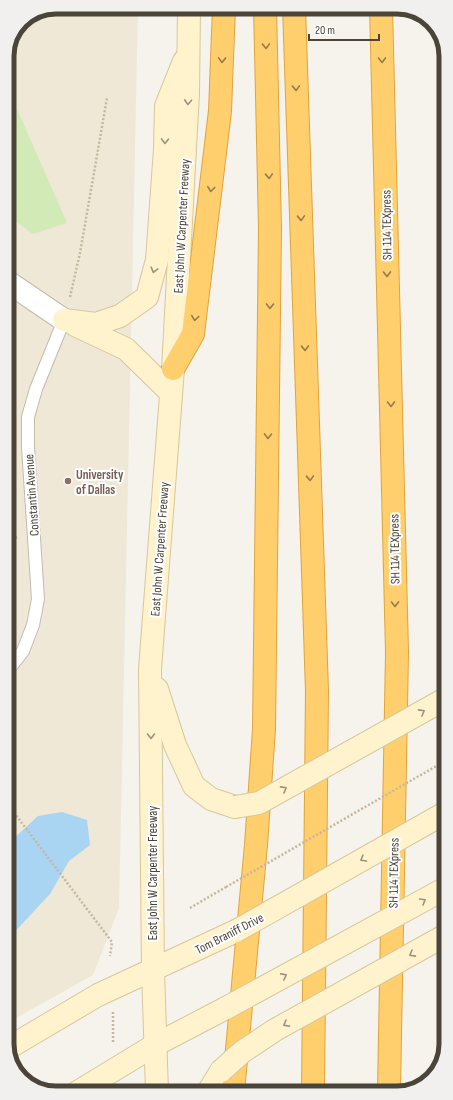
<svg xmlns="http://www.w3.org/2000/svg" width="453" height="1100" font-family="'Sofia Sans Condensed',sans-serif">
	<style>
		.education { fill: #efe8d6 }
		.green { fill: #d2eab5 }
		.water { fill: #a9d4f2 }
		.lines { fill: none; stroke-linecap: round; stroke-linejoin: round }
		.service-casing { stroke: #c2bbae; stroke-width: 14 }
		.minor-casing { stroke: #c2bbae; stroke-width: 24 }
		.secondary-casing { stroke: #d6c79b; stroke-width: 24 }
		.motorway-casing { stroke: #e0a43c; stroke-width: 24 }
		.path { stroke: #c4b79f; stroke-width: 2.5; stroke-dasharray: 2 2; stroke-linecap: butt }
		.service { stroke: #fff; stroke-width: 12 }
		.minor { stroke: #fff; stroke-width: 22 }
		.secondary { stroke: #fff3cd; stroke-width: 22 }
		.motorway { stroke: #ffcf6e; stroke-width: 22 }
		.secondary-bridge-casing { stroke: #d6c79b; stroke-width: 24; stroke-linecap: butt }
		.path-bridge { stroke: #c4b79f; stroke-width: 2.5; stroke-dasharray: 2 2; stroke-linecap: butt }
		.secondary-bridge { stroke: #fff3cd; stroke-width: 22 }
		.oneway { stroke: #937c4e }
		.oneway2 { stroke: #9c937c }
		.education-dot { fill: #8d6e63; stroke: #fff; stroke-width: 1.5 }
		.labels { text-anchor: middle; stroke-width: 4; stroke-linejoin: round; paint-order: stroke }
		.street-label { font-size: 13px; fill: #4b4439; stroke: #fff }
		.education-label { font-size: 13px; font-weight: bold; fill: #785e54; stroke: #fff; text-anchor: start }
		.rim { fill: none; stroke: #4b4439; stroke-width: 5 }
	</style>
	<rect width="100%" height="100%" fill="#f6f3ec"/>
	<!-- education -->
	<polygon class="education" points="57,7 138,7 119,908 93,975 9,1022 7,53 22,21"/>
	<!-- green -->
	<polygon class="green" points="7,86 67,223 33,234 7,215"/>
	<!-- water -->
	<polygon class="water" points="62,812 87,820 90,845 69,861 50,894 9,938 9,843 38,816"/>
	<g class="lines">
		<!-- service casing -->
		<g class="service-casing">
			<polyline id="service" points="9,669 23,651 33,625 38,599 28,447 28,417 36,389 64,320"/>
		</g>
		<!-- minor casing -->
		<g class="minor-casing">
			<polyline id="minor" points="8,282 64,320"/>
		</g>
		<!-- secondary casing -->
		<g class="secondary-casing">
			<g id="secondary">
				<polyline points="64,320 96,324 120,316 147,297 157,260 165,149 166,106 184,61"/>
				<polyline points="75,325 126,349 171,393"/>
				<polyline points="157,689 175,745 194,786 211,799 235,807"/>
				<polyline points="10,1047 98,995 236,931"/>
				<polyline points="157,1092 153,971 150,669 173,369 188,93 189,7"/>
				<polyline points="208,1092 221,1071"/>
				<polyline points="76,1093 155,1045 226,1008"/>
			</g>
		</g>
		<!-- motorway casing -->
		<g class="motorway-casing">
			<g id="motorway">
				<polyline points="294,7 317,691 313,1091"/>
				<polyline points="381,7 397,652 389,1091"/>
				<polyline points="173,369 193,334 220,111 224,7"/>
				<polyline points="233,1092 256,845 264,729 270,229 265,7"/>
			</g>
		</g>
		<!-- path -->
		<g class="path">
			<polyline points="70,297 80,253 107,98"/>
			<polyline points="8,541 17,537"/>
			<polyline points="9,806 112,942 110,956"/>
			<polyline points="190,908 226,887"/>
			<polyline points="113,1012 113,1043"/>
		</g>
		<!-- service -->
		<use href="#service" class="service"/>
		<!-- minor -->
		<use href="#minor" class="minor"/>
		<!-- secondary -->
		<use href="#secondary" class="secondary"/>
		<!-- motorway -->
		<use href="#motorway" class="motorway"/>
		<!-- secondary-bridge casing -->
		<g class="secondary-bridge-casing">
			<g id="secondary-bridge">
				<polyline points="235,807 259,803 445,699"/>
				<polyline points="236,931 445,813"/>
				<polyline points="226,1008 446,888"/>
				<polyline points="221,1071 242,1052 275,1030 446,935"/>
			</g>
		</g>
		<!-- path-bridge -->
		<polyline class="path-bridge" points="226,887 445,761"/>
		<!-- secondary-bridge -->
		<use href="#secondary-bridge" class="secondary-bridge"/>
	</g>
	<!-- one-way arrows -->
	<defs><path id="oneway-chevron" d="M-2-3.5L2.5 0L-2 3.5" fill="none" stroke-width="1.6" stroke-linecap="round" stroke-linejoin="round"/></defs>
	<g class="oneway">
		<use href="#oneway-chevron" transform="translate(266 46) rotate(88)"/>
		<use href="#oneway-chevron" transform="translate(222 60) rotate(92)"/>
		<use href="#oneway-chevron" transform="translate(382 60) rotate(89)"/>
		<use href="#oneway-chevron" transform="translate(296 88) rotate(88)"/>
		<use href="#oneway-chevron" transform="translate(269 176) rotate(88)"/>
		<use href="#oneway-chevron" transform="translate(211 189) rotate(97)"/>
		<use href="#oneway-chevron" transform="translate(301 218) rotate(88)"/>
		<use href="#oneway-chevron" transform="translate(387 274) rotate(89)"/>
		<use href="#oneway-chevron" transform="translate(270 306) rotate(91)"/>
		<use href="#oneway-chevron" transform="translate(195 318) rotate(97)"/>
		<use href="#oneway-chevron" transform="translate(305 348) rotate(88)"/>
		<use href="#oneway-chevron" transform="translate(391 404) rotate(89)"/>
		<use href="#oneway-chevron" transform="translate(268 436) rotate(91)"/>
		<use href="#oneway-chevron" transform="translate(310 478) rotate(88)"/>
		<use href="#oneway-chevron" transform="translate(395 604) rotate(89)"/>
	</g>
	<g class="oneway2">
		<use href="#oneway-chevron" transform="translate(188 102) rotate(93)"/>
		<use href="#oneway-chevron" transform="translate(165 141) rotate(91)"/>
		<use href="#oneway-chevron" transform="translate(154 270) rotate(105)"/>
		<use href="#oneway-chevron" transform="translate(422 712) rotate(-29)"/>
		<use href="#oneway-chevron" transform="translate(151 736) rotate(90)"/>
		<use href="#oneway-chevron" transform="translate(284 789) rotate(-29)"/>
		<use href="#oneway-chevron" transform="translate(363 859) rotate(150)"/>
		<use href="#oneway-chevron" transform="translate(423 901) rotate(-30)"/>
		<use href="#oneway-chevron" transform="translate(412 954) rotate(151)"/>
		<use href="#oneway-chevron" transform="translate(284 976) rotate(-28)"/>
		<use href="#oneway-chevron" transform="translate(286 1024) rotate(151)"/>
	</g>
	<!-- markers -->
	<circle class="education-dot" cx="68" cy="481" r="4"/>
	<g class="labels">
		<!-- street labels -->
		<g class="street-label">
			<text transform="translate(386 225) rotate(-91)" y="5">SH 114 TEXpress</text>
			<text transform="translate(181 226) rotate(-87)" y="5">East John W Carpenter Freeway</text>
			<text transform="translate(31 495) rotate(-94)" y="5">Constantin Avenue</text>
			<text transform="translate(159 549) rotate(-86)" y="5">East John W Carpenter Freeway</text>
			<text transform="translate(394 549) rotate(-91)" y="5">SH 114 TEXpress</text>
			<text transform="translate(152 873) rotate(-90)" y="5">East John W Carpenter Freeway</text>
			<text transform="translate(393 873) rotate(-89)" y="5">SH 114 TEXpress</text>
			<text transform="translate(229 933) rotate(-27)" y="5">Tom Braniff Drive</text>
		</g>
		<!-- education labels -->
		<g class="education-label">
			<text x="76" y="479">University<tspan x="76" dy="15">of Dallas</tspan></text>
		</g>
	</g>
	<!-- crop -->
	<path d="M0 0H453V1100H0ZM56 14H397A42 42 0 0 1 439 56V1044A42 42 0 0 1 397 1086H56A42 42 0 0 1 14 1044V56A42 42 0 0 1 56 14Z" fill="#f1f0ef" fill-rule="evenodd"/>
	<path class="rim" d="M56 14H397A42 42 0 0 1 439 56V1044A42 42 0 0 1 397 1086H56A42 42 0 0 1 14 1044V56A42 42 0 0 1 56 14Z"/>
	<!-- scale -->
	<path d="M309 34v6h70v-6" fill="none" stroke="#4b4439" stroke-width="2"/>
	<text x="315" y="34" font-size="12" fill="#4b4439" stroke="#ffffff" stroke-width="3" paint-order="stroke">20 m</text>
</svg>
